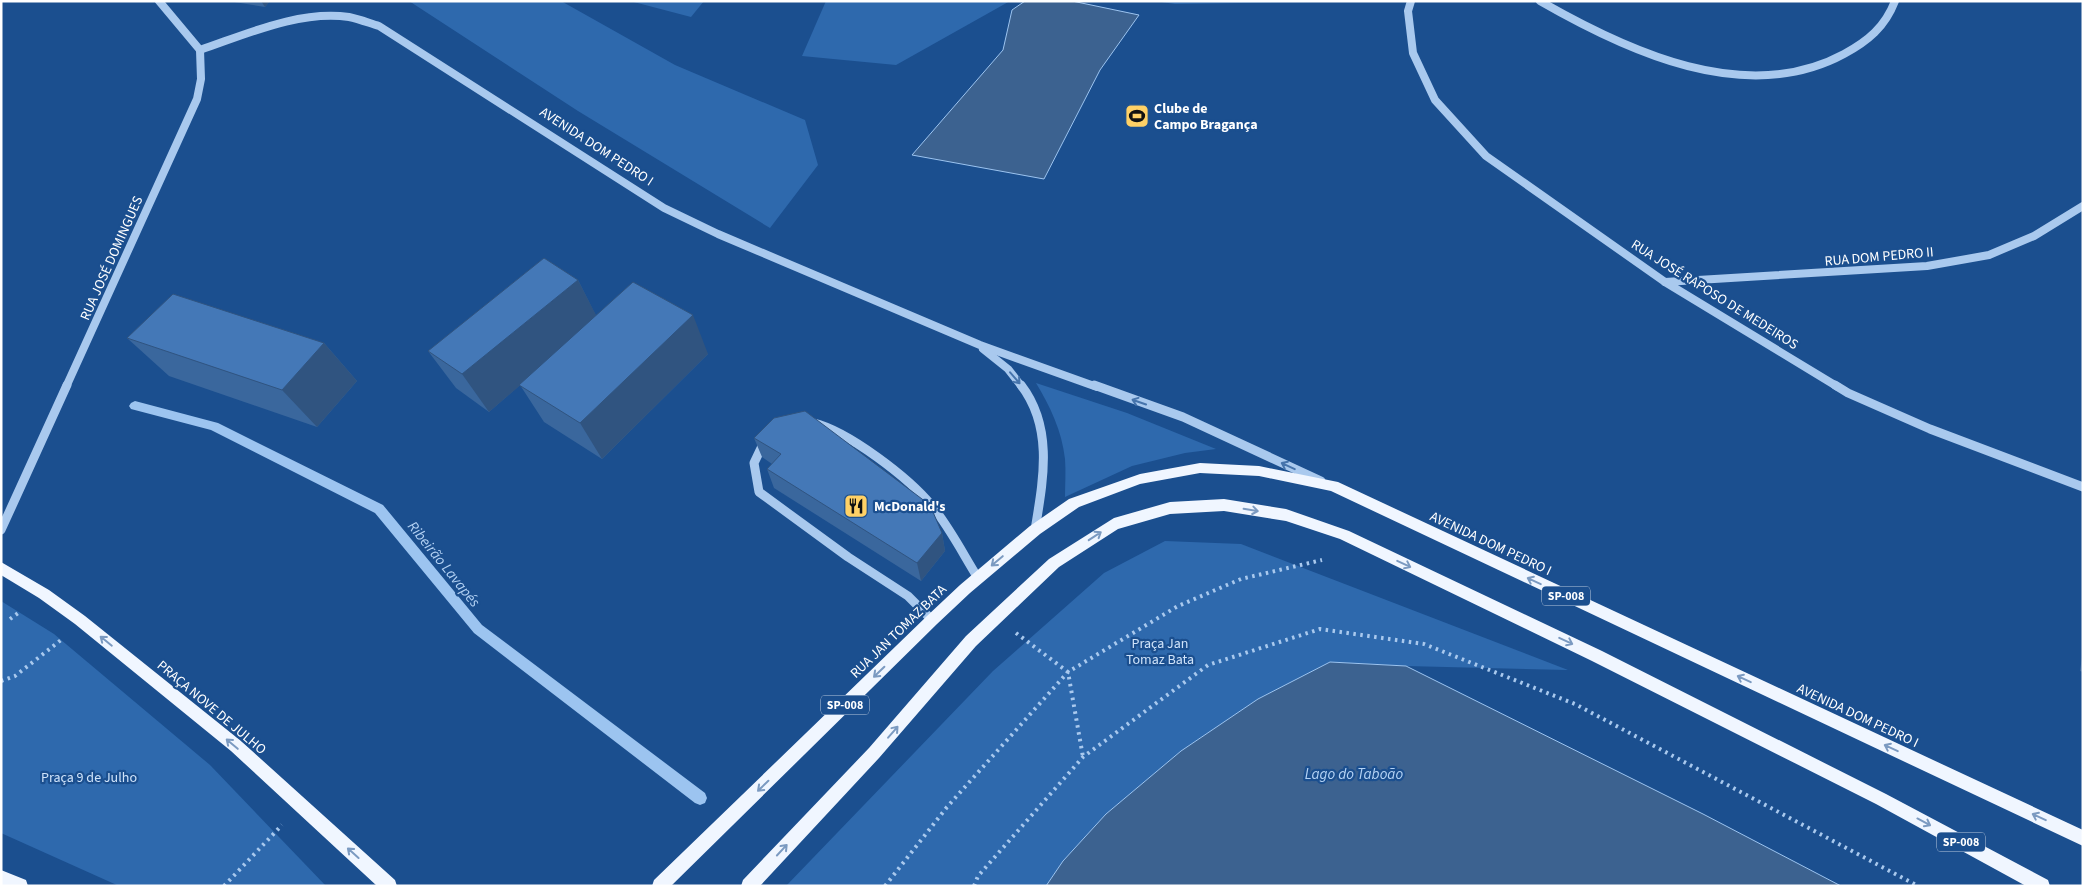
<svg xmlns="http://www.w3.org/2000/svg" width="2084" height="887" font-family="'Source Sans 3',sans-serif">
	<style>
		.green { fill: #2e69ad }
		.water { fill: #3c6290; stroke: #9cc4f0 }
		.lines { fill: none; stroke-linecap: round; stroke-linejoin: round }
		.stream { fill: #9cc4f0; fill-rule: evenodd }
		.path { stroke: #a9c9ee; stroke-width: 4; stroke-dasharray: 2.5 4.5; stroke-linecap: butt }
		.minor-far1 { stroke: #a9c9ee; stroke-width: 8 }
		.minor { stroke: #a9c9ee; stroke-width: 9 }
		.major { fill: #f0f6ff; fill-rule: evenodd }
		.wall { fill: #3a679d }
		.shaded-wall { fill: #305480 }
		.building { fill: #4478b7; stroke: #305480 }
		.oneway { stroke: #4674ac }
		.oneway2 { stroke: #7b9ac1 }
		.labels { text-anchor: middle; stroke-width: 4.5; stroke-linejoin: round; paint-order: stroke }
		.shield { fill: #1b4f8f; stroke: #bbcadd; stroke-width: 1 }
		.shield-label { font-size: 12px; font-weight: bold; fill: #fff }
		.poi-label { font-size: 14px; font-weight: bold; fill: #fff; stroke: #1b4f8f; text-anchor: start }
		.street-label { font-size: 14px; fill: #fff; stroke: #1b4f8f }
		.park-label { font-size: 14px; fill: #cfe3fa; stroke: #1b4f8f }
		.water-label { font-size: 15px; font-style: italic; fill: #b5d3f5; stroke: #1b4f8f }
	</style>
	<rect width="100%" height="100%" fill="#1b4f8f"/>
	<!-- green -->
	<g class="green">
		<polygon points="409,1 561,1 675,65 805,120 818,165 770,228 578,111"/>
		<polygon points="630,1 704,1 691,17"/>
		<polygon points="826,1 1010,1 896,65 802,56"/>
		<polygon points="1155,1 1313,1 1313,2 1175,4"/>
		<path d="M1036 383 1127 413 1216 449 1185 453 1132 466 1065 497C1065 485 1066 471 1065 459 1062 431 1050 406 1036 383Z"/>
		<polygon points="1165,541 1241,544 1568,670 1406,666 1330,662 1258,699 1181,751 1106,814 1063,861 1046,886 786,886 993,671 1104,573"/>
		<polygon points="1,601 54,634 210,765 326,886 119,886 1,833"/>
	</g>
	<!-- water -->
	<g class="water">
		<polygon points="1025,1 1072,1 1139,15 1100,70 1044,179 912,155 1003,50 1012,10"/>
		<polygon points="1330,662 1406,666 1703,814 1841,886 1046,886 1063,861 1106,814 1181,751 1258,699"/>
	</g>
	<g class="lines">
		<!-- stream -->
		<polygon class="stream" points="135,401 218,423 383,505 482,625 705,793 707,798 705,803 700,805 695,803 474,633 375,513 211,430 131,409 129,406 131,403"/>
		<!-- path -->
		<g class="path">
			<polyline points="10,619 21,611"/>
			<polyline points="1016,633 1068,672 1083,757"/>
			<polyline points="1,681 15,676 61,640"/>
			<polyline points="224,886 282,825"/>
			<polyline points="885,886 947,807 1068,672 1178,606 1241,579 1322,560"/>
			<polyline points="974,886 978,876 1083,757 1208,665 1320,629 1424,644 1575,704 1918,886"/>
		</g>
		<!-- minor-far1 -->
		<g class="minor-far1">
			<polyline points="1411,1 1408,11 1413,53 1435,100 1486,156 1665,282 1838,387"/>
			<path d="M1540 1C1627 51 1746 107 1844 54 1868 41 1885 27 1895 1"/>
			<path d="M200 50C247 34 299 10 349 17 359 19 369 23 379 26L664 208 718 234 980 345 1097 387"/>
			<polyline points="1665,282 1927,266 1989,255 2034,236 2083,206"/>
			<polyline points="983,349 1008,369 1022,387"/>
			<polyline points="66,387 197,99 201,79 200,50 159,1"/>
		</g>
		<!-- minor -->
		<g class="minor">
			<path d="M1021 385C1054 428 1043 481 1035 530"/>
			<polyline points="1094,385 1183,417 1321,481"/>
			<polyline points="1835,385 1848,393 1930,429 2083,487"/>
			<path d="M813 423C848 431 909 478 932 506 950 528 963 554 978 578"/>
			<polyline points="764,442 754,463 759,492 848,557 908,596 932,620"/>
			<polyline points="1,530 67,385"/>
		</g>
		<!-- major -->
		<g class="major">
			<polygon points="1200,463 1259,466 1338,482 2083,830 2083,846 1331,491 1259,476 1200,473 1140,484 1079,507 1040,534 970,593 937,624 671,886 652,886 654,880 927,616 960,585 1030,526 1069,499 1140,474"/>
			<polygon points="1224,499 1286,509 1349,531 1602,651 1886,794 2048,880 2050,886 2026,886 1876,804 1592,661 1340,539 1286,521 1224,511 1170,514 1118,529 1059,567 976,646 879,758 760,886 741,886 743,880 869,748 966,636 1049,559 1114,518 1170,502"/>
			<polygon points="1,562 49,590 85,616 241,741 395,880 397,886 377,886 231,751 75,624 39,598 1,575"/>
			<polygon points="1,870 26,880 28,886 1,886"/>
		</g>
	</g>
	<!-- wall -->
	<g class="wall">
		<polygon points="228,1 270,1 265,7"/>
		<polygon points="578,280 596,316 708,354 602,459 544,422 520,385 489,412 456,388 428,351"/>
		<polygon points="127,338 324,343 357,381 317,427 169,376"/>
		<polygon points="754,438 942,533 945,551 921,581 774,488 767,469 772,464 762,457"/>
		<polygon points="2083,651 2083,672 2080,671"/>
	</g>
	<!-- shaded-wall -->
	<g class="shaded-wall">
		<polygon points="261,1 270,1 265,7"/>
		<polygon points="578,280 598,319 489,412 462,374"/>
		<polygon points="693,315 708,354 602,459 580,423"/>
		<polygon points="324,343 357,381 317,427 282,390"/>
		<polygon points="942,533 945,551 921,581 917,563"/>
	</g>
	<!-- building -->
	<g class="building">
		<polygon points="544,258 578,280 462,374 428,351"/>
		<polygon points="633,282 693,315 580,423 519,385"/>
		<polygon points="173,294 324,343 282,390 127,338"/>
		<polygon points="805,411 930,505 942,533 917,563 767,469 781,454 754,438 774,418"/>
	</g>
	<!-- one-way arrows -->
	<defs><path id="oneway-shaft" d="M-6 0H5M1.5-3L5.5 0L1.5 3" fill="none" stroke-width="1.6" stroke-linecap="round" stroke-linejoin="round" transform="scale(1.25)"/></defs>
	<g class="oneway">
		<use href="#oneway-shaft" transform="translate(1015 378) rotate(49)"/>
		<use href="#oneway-shaft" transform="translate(1139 402) rotate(-161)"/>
		<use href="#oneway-shaft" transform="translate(1288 466) rotate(-155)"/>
	</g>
	<g class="oneway2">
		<use href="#oneway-shaft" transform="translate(1251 510) rotate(9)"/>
		<use href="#oneway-shaft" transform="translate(1095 536) rotate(-33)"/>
		<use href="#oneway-shaft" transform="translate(997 561) rotate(140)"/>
		<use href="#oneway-shaft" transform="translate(1404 564) rotate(25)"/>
		<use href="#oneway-shaft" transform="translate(1534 581) rotate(-155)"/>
		<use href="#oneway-shaft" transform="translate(106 641) rotate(-141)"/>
		<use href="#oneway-shaft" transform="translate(1566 641) rotate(25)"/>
		<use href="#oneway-shaft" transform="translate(879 672) rotate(136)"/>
		<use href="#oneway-shaft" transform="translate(1744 679) rotate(-155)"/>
		<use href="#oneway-shaft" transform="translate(893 732) rotate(-49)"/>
		<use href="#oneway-shaft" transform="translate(232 744) rotate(-140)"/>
		<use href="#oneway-shaft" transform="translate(1891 748) rotate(-155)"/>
		<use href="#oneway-shaft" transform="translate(763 786) rotate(136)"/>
		<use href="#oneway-shaft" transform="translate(2039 817) rotate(-155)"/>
		<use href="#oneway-shaft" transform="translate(1924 822) rotate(28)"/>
		<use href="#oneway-shaft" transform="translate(782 850) rotate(-47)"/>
		<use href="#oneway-shaft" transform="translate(353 853) rotate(-138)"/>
	</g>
	<!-- icons -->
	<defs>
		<g id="stadium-square" transform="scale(1.25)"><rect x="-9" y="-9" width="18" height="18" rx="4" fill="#ffd166" stroke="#1b4f8f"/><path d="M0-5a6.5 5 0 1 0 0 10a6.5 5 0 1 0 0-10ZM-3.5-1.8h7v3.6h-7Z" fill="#111"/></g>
		<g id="restaurant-square" transform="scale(1.25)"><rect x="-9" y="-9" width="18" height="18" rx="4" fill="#ffd166" stroke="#1b4f8f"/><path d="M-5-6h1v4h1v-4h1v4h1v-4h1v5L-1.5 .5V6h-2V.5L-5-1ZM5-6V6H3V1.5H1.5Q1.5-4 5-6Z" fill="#111"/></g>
	</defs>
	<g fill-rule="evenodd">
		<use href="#stadium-square" x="1137" y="116"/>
		<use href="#restaurant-square" x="856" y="506"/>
	</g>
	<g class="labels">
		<!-- shield labels -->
		<g class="shield">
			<rect x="1542" y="586.5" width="48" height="19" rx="4"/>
			<rect x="821" y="695.5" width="48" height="19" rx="4"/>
			<rect x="1937" y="832.5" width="48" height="19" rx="4"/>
		</g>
		<g class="shield-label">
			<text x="1566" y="600">SP-008</text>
			<text x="845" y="709">SP-008</text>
			<text x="1961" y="846">SP-008</text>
		</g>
		<!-- poi labels -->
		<g class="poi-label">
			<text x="1154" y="113">Clube de<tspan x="1154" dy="16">Campo Bragança</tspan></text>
			<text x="874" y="511">McDonald's</text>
		</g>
		<!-- street labels -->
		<g class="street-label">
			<text transform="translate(597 146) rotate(33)" y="5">AVENIDA DOM PEDRO I</text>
			<text transform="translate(1879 256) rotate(-5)" y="5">RUA DOM PEDRO II</text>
			<text transform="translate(111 258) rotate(-66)" y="5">RUA JOSÉ DOMINGUES</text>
			<text transform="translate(1715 294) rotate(32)" y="5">RUA JOSÉ RAPOSO DE MEDEIROS</text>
			<text transform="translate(1491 543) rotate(25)" y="5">AVENIDA DOM PEDRO I</text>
			<text transform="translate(898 631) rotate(-44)" y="5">RUA JAN TOMAZ BATA</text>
			<text transform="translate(212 707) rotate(40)" y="5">PRAÇA NOVE DE JULHO</text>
			<text transform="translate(1858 715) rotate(25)" y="5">AVENIDA DOM PEDRO I</text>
		</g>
		<!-- park labels -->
		<g class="park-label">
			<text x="1160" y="648">Praça Jan<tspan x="1160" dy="16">Tomaz Bata</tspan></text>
			<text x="89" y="782">Praça 9 de Julho</text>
		</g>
		<!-- water labels -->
		<g class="water-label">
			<text transform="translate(444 564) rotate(51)" y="5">Ribeirão Lavapés</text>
			<text x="1354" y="779">Lago do Taboão</text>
		</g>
	</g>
	<!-- border -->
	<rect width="2084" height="887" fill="none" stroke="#ffffff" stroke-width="5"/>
</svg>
